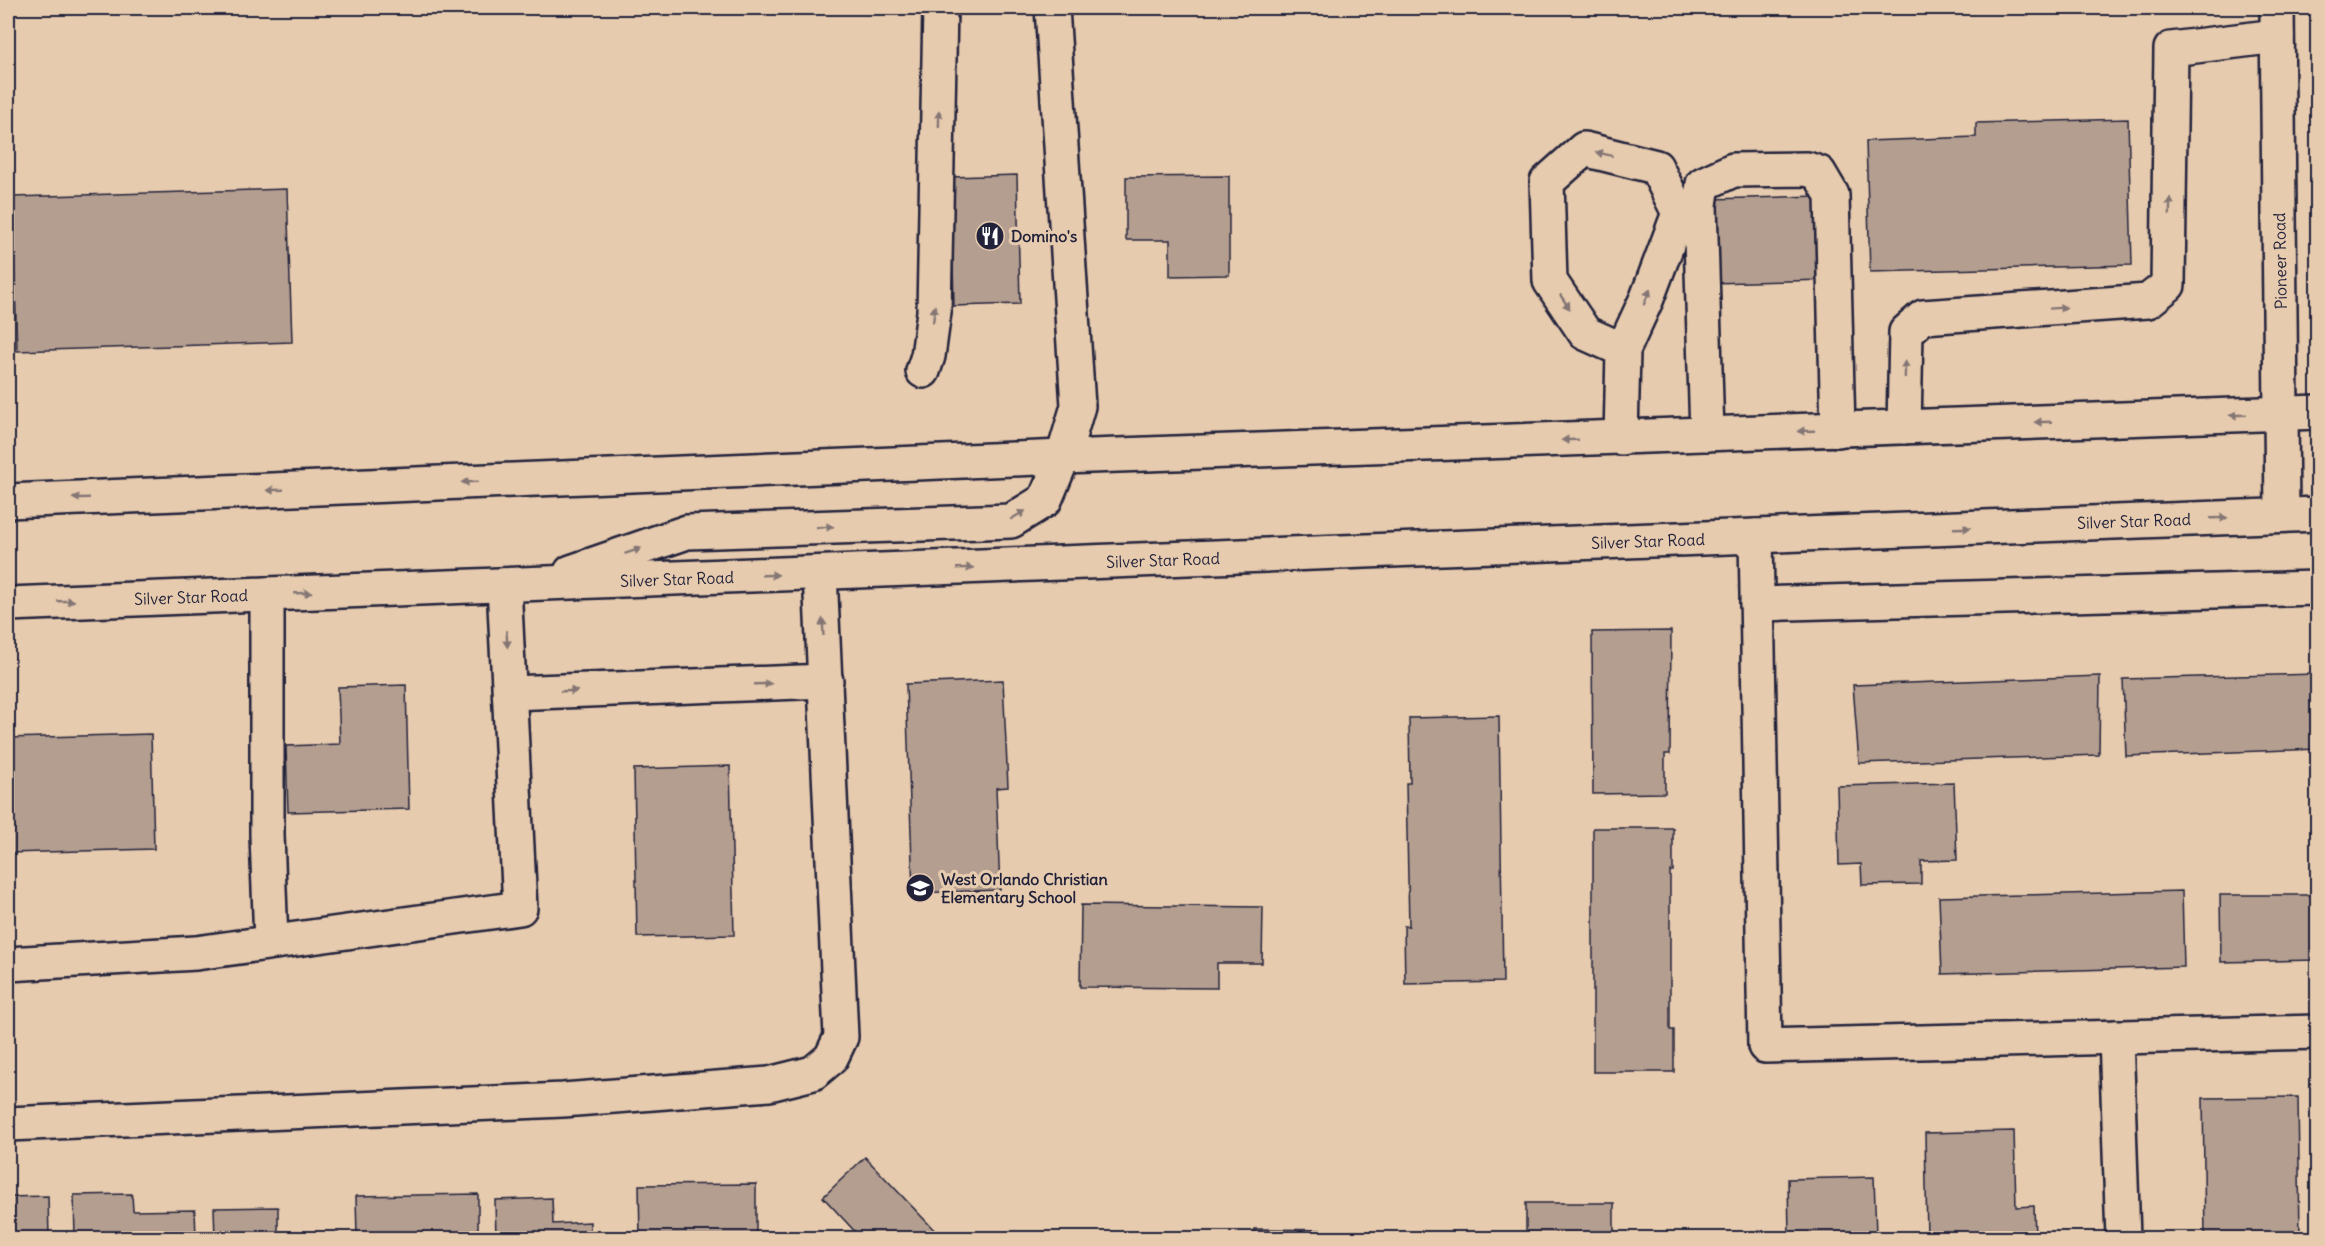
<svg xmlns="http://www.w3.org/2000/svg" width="2325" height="1246" font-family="Delius,sans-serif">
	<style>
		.building { fill: #b49e90; stroke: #22223b; stroke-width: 1.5 }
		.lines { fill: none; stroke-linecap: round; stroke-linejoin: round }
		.minor-casing { stroke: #22223b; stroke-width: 38 }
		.major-casing { stroke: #22223b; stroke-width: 38 }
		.minor { stroke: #e7cbae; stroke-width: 33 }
		.major { stroke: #e7cbae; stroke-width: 33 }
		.oneway { fill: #847674 }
		.labels { text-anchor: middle; stroke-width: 6; stroke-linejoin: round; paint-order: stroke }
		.poi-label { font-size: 16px; font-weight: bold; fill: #22223b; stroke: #e7cbae; text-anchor: start }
		.street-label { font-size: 16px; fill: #22223b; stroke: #e7cbae }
	</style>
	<rect width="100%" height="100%" fill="#e7cbae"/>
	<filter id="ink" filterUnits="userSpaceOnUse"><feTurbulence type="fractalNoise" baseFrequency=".0167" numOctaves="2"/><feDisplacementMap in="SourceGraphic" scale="12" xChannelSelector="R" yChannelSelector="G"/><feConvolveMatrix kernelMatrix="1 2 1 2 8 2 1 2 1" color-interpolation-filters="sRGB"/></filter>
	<g filter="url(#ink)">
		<!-- building -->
		<g class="building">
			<polygon points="2128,119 2132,265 1870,272 1866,141 1976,137 1976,123"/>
			<polygon points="1017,175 1020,304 954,306 951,177"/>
			<polygon points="1229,176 1229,275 1170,276 1170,240 1126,240 1126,177"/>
			<polygon points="287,189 292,342 17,351 12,197"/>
			<polygon points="1822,196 1824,280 1712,283 1710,199"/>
			<polygon points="1671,631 1670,754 1665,754 1665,793 1593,794 1592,632"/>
			<polygon points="2318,674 2318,749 2126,756 2123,679"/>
			<polygon points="2100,676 2099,755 1859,763 1853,685"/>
			<polygon points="1003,680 1008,787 996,788 1000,890 913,893 906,684"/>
			<polygon points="406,685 409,809 288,812 286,746 340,744 338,687"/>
			<polygon points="1499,716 1503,982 1405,984 1404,926 1409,926 1406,783 1410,783 1409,718"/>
			<polygon points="151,734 154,849 8,853 8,738"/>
			<polygon points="730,766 734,935 637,937 634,769"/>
			<polygon points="1954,783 1957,860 1921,861 1921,884 1862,885 1861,864 1839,865 1837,786"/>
			<polygon points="1593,828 1673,828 1673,871 1670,871 1670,1030 1674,1030 1674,1072 1593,1072"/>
			<polygon points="2182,891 2184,967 1942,974 1939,897"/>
			<polygon points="2220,895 2318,895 2318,960 2221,962"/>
			<polygon points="1081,905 1263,907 1262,963 1217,963 1217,988 1080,987"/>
			<polygon points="2298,1097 2300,1238 2205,1238 2203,1098"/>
			<polygon points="2014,1131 2016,1207 2034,1206 2035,1238 1927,1238 1925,1133"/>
			<polygon points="865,1157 942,1238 861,1238 823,1197"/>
			<polygon points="1874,1177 1876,1235 1789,1237 1788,1179"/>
			<polygon points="756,1184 756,1238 640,1238 639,1185"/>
			<polygon points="132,1194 133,1211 195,1210 196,1238 75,1238 74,1195"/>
			<polygon points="478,1194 478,1238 357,1238 356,1196"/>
			<polygon points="48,1196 49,1238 8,1238 8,1197"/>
			<polygon points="552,1198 553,1224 590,1222 590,1238 496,1238 495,1200"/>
			<rect x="1526" y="1203" width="88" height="35"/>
			<polygon points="278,1207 278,1235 338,1233 338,1238 215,1238 214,1208"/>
			<polygon points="1254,1229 1329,1230 1329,1238 1254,1238"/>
		</g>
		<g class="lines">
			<!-- minor casing -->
			<g class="minor-casing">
				<g id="minor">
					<polyline points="1052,8 1078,406 1063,457"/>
					<polyline points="2277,8 2282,515"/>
					<polyline points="923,371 928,356 934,312 940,8"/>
					<polyline points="1904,427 1906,332 1923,317 2148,301 2168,285 2171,49 2277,36"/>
					<polyline points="1707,434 1700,205 1703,184 1733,170 1807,169 1819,173 1832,195 1838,430"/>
					<polyline points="1621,438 1623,350 1647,298 1679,213 1656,167 1584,149 1547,182 1550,281 1585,333 1623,350"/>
					<polyline points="1756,536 1765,1046 2318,1032"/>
					<polyline points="267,594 267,835 271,942"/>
					<polyline points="1757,604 2318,588"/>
					<polyline points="510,693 826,681"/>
					<polyline points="8,964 196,953 520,908 504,585"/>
					<polyline points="2116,1037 2123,1238"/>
					<polyline points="8,1124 563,1100 769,1084 813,1073 831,1058 841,1037 820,573"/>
				</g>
			</g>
			<!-- major casing -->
			<g class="major-casing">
				<g id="major">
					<polyline points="8,501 1063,457 2318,412"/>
					<polyline points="571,572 687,532 1011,521 1045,500 1063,457"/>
					<polyline points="8,604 2318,514"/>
				</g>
			</g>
			<!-- minor -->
			<use href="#minor" class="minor"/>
			<!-- major -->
			<use href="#major" class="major"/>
		</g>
		<!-- one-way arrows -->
		<defs><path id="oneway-solid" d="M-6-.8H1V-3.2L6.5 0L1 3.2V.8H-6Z" transform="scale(1.5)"/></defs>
		<g class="oneway">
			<use href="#oneway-solid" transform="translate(939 119) rotate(-89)"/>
			<use href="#oneway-solid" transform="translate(1604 154) rotate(-166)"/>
			<use href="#oneway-solid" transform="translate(2170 206) rotate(-89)"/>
			<use href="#oneway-solid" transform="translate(1647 297) rotate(-67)"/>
			<use href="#oneway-solid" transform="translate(1565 302) rotate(56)"/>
			<use href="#oneway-solid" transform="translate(2058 308) rotate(-4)"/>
			<use href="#oneway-solid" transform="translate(934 314) rotate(-84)"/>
			<use href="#oneway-solid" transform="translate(1905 369) rotate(-89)"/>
			<use href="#oneway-solid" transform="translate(2238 415) rotate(178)"/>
			<use href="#oneway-solid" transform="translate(2043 422) rotate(178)"/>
			<use href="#oneway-solid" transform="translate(1806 431) rotate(178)"/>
			<use href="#oneway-solid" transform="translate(1570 440) rotate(178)"/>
			<use href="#oneway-solid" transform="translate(470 482) rotate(178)"/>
			<use href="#oneway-solid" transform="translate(275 490) rotate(178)"/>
			<use href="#oneway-solid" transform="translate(81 498) rotate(178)"/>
			<use href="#oneway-solid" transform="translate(1018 515) rotate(-30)"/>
			<use href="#oneway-solid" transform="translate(2219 518) rotate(-2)"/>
			<use href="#oneway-solid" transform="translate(825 527) rotate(-2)"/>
			<use href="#oneway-solid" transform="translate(1962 528) rotate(-2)"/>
			<use href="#oneway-solid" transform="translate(633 551) rotate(-19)"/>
			<use href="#oneway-solid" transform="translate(965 568) rotate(-2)"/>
			<use href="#oneway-solid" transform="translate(770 575) rotate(-2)"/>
			<use href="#oneway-solid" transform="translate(303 593) rotate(-2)"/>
			<use href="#oneway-solid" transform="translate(66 601) rotate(-2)"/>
			<use href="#oneway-solid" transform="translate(823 627) rotate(-93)"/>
			<use href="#oneway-solid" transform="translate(507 639) rotate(87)"/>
			<use href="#oneway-solid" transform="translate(763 684) rotate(-2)"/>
			<use href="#oneway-solid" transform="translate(569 691) rotate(-2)"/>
		</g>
	</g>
	<!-- icons -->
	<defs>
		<g id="restaurant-disc" transform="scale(1.5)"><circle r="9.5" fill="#22223b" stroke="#e7cbae"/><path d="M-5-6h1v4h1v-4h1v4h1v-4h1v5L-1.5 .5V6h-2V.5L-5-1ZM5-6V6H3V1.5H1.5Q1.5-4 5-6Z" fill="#fff"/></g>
		<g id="school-disc" transform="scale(1.5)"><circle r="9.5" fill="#22223b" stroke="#e7cbae"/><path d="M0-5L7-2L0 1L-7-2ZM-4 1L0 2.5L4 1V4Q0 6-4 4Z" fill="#fff"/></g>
	</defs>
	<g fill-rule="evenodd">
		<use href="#restaurant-disc" x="990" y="236"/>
		<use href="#school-disc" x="920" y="888"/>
	</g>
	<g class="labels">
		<!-- poi labels -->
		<g class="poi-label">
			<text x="1011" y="242">Domino's</text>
			<text x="941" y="885">West Orlando Christian<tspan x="941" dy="18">Elementary School</tspan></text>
		</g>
		<!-- street labels -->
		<g class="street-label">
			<text transform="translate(2280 261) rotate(-91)" y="6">Pioneer Road</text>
			<text transform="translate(2134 521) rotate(-2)" y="6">Silver Star Road</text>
			<text transform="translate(1648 541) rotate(-2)" y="6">Silver Star Road</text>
			<text transform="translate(1163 560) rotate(-2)" y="6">Silver Star Road</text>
			<text transform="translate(677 579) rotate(-2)" y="6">Silver Star Road</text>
			<text transform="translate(191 597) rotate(-2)" y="6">Silver Star Road</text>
		</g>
	</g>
	<!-- margin -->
	<rect width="2325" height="1246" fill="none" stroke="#e7cbae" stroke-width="30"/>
	<rect x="15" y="15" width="2295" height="1216" fill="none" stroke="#22223b" stroke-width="2" filter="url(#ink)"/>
</svg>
